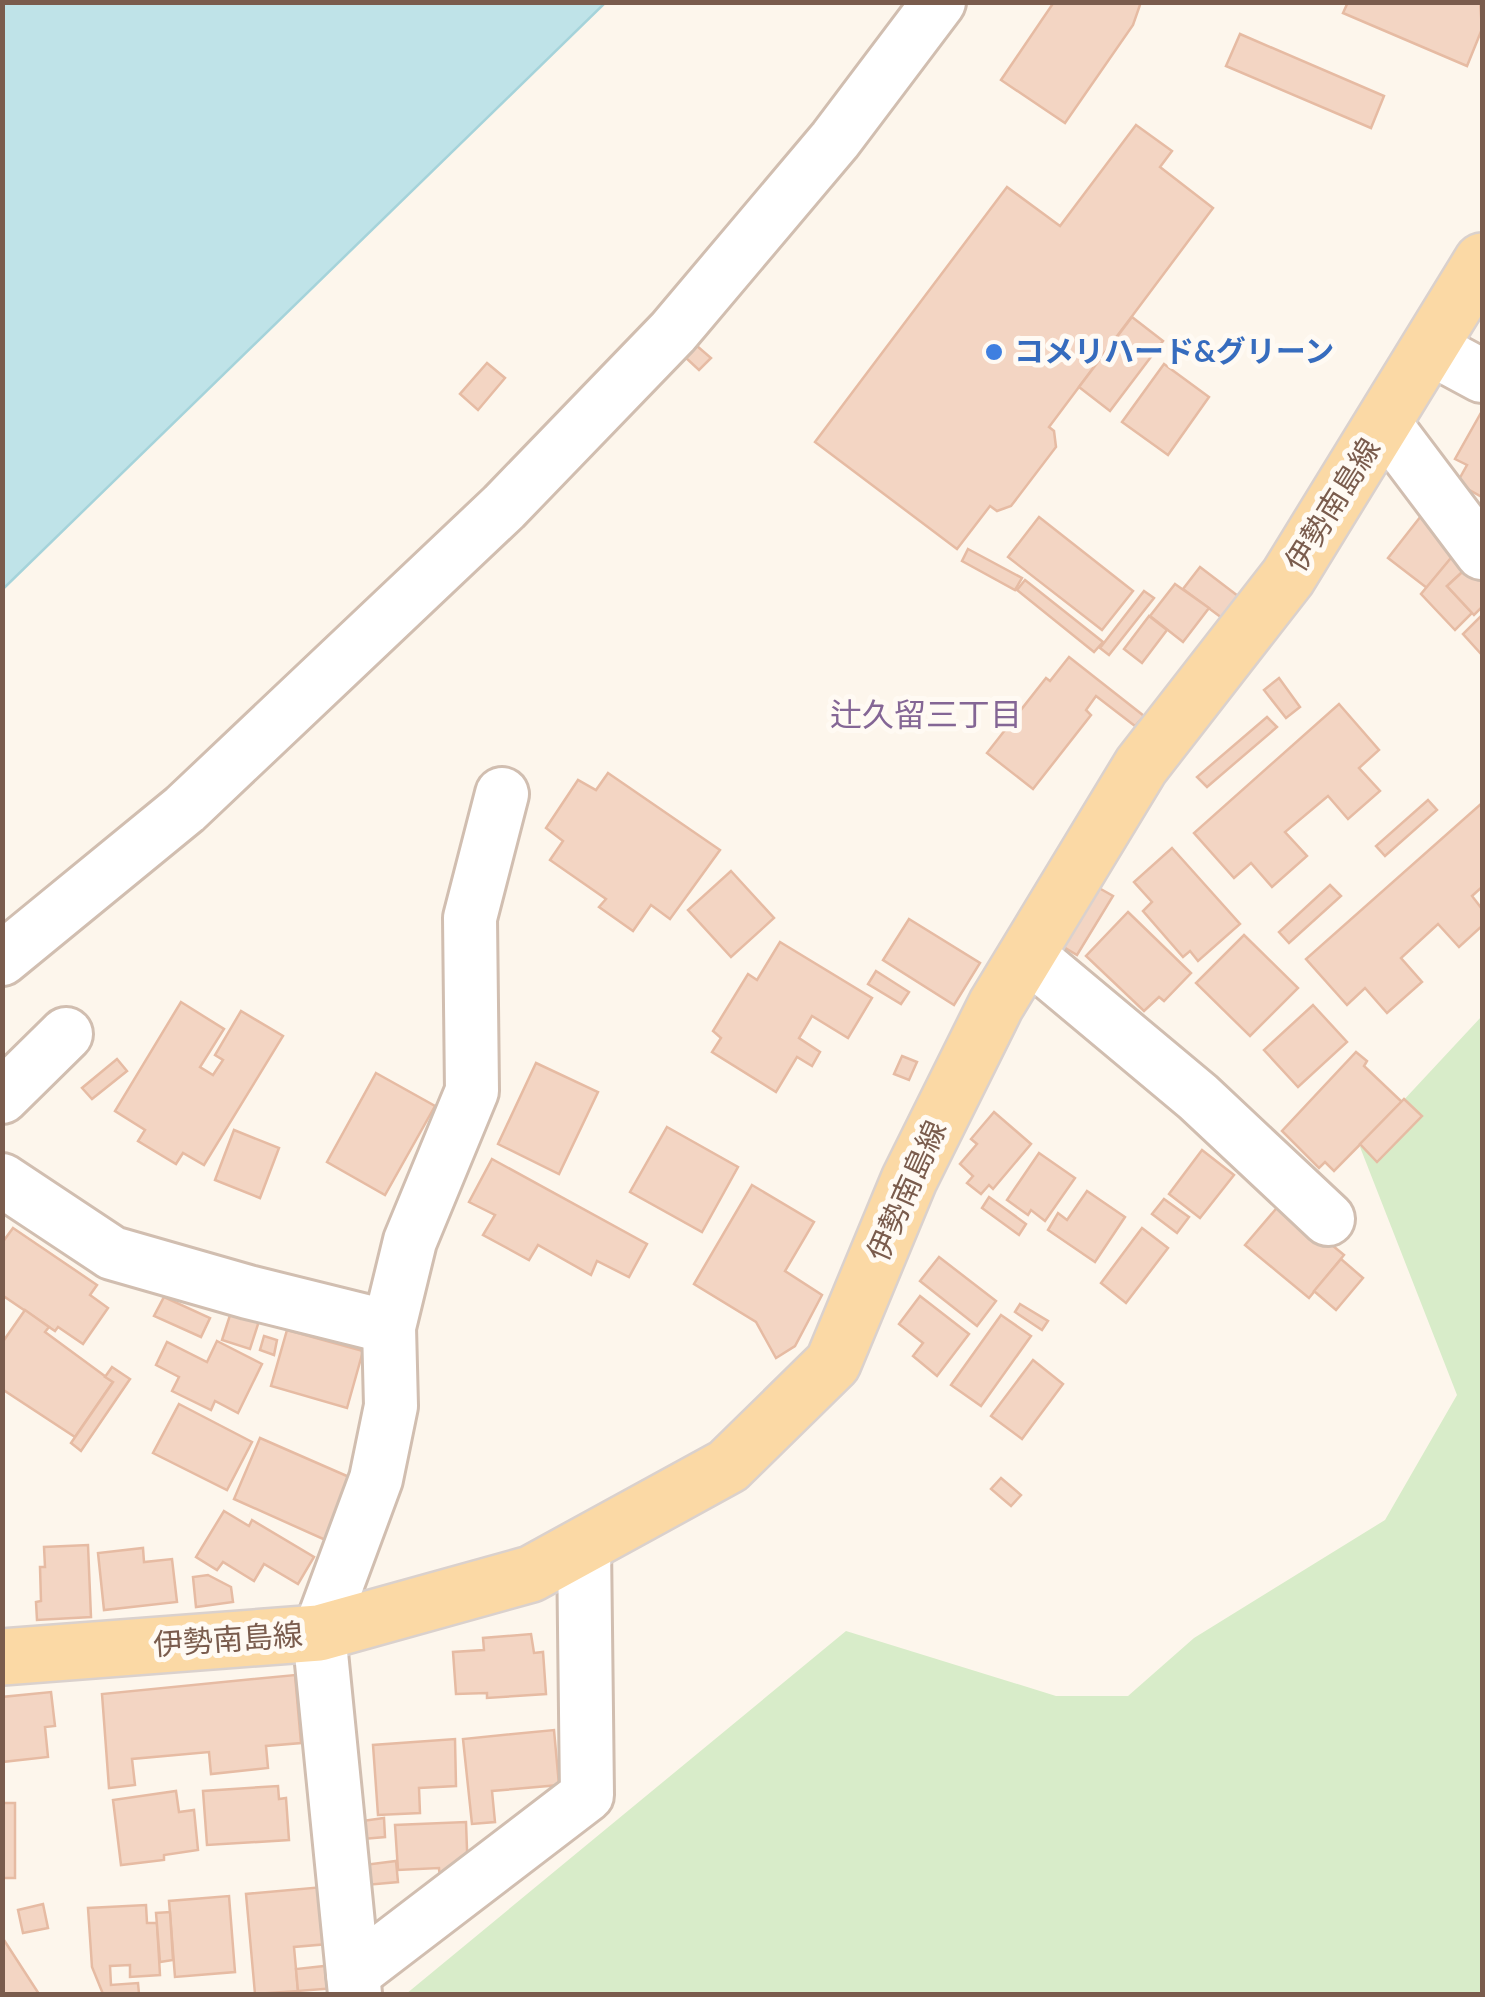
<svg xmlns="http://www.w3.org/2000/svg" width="1485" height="1997" font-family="Lato,'Noto Sans JP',sans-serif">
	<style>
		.green { fill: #d8ecc9 }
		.water { fill: #bfe3e8; stroke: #a5d3da; stroke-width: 2.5 }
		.building { fill: #f3d5c3; stroke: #e6bba3; stroke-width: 2.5 }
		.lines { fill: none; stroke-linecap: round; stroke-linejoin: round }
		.street-casing { stroke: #d1beb0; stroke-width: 58 }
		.primary-casing { stroke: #dad1cd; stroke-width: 60 }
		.street { stroke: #fff; stroke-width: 52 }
		.primary { stroke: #fbd9a5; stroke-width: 55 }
		.shop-dot { fill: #3f7fe0; stroke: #fffaf3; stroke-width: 4 }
		.labels { text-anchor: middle; stroke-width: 10; stroke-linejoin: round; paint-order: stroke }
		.shop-label { font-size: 30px; font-weight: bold; fill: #366cbe; stroke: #fffaf3; text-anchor: start }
		.street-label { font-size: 30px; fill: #7a5c4d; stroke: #fffaf3 }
		.neighbourhood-label { font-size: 32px; fill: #846695; stroke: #fffaf3 }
	</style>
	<rect width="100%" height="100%" fill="#fdf6ec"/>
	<!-- green -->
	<polygon class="green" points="1482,1016 1482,1994 406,1994 846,1631 1056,1696 1128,1696 1194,1638 1385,1520 1457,1395 1360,1147"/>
	<!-- water -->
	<polygon class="water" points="3,2 605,2 605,3 3,589"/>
	<!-- building -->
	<g class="building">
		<polygon points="1054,2 1141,2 1133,25 1065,123 1001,80"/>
		<polygon points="1348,2 1480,2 1482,29 1467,66 1343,13"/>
		<polygon points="1240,34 1384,96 1371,128 1226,66"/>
		<polygon points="1136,125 1172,151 1160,167 1213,208 1049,427 1054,431 1056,447 1011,506 997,511 990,506 957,549 815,442 1007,187 1060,226"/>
		<polygon points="1132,317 1163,341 1110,411 1079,387"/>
		<polygon points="697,346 711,358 699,370 686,358"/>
		<polygon points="487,363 505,378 478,410 460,394"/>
		<polygon points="1164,364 1209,397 1168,455 1122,422"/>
		<polygon points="1482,411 1482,497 1457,483 1467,465 1455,459"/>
		<polygon points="1421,516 1460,547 1427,588 1388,558"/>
		<polygon points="1039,517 1133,591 1102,630 1008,557"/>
		<polygon points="1460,547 1474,561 1447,586 1472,613 1455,630 1421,594"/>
		<polygon points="968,549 1022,578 1015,590 962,561"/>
		<polygon points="1471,564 1482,577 1482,607 1474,615 1447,586"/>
		<polygon points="1200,567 1238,596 1222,618 1183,589"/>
		<polygon points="1025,580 1103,642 1094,652 1017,590"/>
		<polygon points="1175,584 1209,608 1183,642 1150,616"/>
		<polygon points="1144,591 1154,598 1109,655 1100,648"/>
		<polygon points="1482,615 1482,655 1463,634"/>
		<polygon points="1149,616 1167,630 1142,663 1124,649"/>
		<polygon points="1069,657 1144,716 1135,726 1096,696 1086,710 1091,715 1033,789 987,753 1046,678 1050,681"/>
		<polygon points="1279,678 1300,707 1286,718 1264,690"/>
		<polygon points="1339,704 1379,750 1359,768 1380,791 1348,819 1328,796 1285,832 1307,856 1272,887 1251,863 1234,878 1194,833"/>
		<polygon points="1267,717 1277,727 1207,787 1197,777"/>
		<polygon points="608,773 720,850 670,919 651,905 633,931 599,907 606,899 550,860 563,841 546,828 578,780 596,790"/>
		<polygon points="1428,800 1437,810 1385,856 1376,846"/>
		<polygon points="1482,803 1482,887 1472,896 1482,909 1482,926 1459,947 1438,924 1401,958 1422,982 1387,1013 1365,988 1347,1005 1306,959"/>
		<polygon points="1172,848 1240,924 1198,961 1190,951 1183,957 1143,911 1152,902 1134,882"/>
		<polygon points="731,871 774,918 731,957 688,910"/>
		<polygon points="1330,885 1341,896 1289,943 1279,932"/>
		<polygon points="1099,888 1113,896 1077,955 1062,946"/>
		<polygon points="1128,912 1191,973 1164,1001 1159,997 1144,1011 1086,956"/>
		<polygon points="909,919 980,963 954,1005 883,960"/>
		<polygon points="1244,935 1298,988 1250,1036 1196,983"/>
		<polygon points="780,942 872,998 848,1038 812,1016 799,1038 820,1052 812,1066 797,1057 776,1092 712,1052 721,1038 713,1031 748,974 757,980"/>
		<polygon points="876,971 909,992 901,1004 868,984"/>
		<polygon points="181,1002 224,1029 200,1067 213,1075 223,1060 215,1055 241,1011 283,1036 204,1165 183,1153 176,1164 138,1141 145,1130 115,1111"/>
		<polygon points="1313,1005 1347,1042 1298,1087 1264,1050"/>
		<polygon points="1356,1052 1367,1061 1364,1066 1402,1102 1334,1171 1325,1162 1319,1168 1282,1131"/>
		<polygon points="902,1056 917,1062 909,1080 894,1074"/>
		<polygon points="117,1059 127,1071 92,1099 82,1088"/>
		<polygon points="536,1063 598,1092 559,1174 498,1144"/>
		<polygon points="376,1073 435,1106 385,1195 327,1162"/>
		<polygon points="1404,1099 1422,1116 1377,1162 1360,1144"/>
		<polygon points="994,1112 1031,1144 993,1189 989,1185 981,1194 967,1183 973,1176 960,1164 977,1144 971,1139"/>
		<polygon points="667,1127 738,1167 702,1232 630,1192"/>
		<polygon points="234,1130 279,1148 260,1198 215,1180"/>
		<polygon points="1202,1150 1234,1175 1200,1218 1169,1194"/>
		<polygon points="1039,1153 1075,1178 1045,1221 1031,1210 1028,1215 1007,1200"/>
		<polygon points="492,1159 647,1244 629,1277 597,1261 591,1275 538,1245 529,1260 483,1235 495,1215 469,1202"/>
		<polygon points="752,1185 814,1222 785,1271 822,1295 795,1346 776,1358 756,1322 694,1284"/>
		<polygon points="1087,1191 1125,1217 1095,1262 1048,1230 1058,1213 1067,1220"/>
		<polygon points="989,1197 1026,1224 1019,1235 982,1208"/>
		<polygon points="1164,1199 1189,1217 1177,1233 1152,1214"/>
		<polygon points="1281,1203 1344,1255 1309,1298 1245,1245"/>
		<polygon points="13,1228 97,1285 90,1295 108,1308 83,1344 58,1327 55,1331 2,1295 2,1243"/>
		<polygon points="1142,1228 1168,1248 1126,1303 1101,1283"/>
		<polygon points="939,1257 996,1301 977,1326 920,1281"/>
		<polygon points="1341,1259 1363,1278 1336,1310 1314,1291"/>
		<polygon points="920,1296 969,1334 937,1376 913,1356 923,1343 899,1324"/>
		<polygon points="164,1297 210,1318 201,1337 154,1316"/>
		<polygon points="1020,1304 1048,1321 1042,1330 1015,1312"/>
		<polygon points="25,1310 49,1327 45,1332 113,1382 75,1437 2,1389 2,1343"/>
		<polygon points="231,1312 259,1321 250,1349 222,1340"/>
		<polygon points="1001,1315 1031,1336 981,1406 951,1385"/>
		<polygon points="287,1330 363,1351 347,1408 271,1386"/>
		<polygon points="264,1336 277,1340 274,1355 260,1350"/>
		<polygon points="217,1341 262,1364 238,1413 215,1401 211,1410 172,1391 179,1377 156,1365 167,1342 207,1362"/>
		<polygon points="1033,1360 1063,1384 1022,1439 991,1416"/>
		<polygon points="112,1367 130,1379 81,1451 71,1443 113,1382 105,1377"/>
		<polygon points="179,1404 252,1442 227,1490 153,1453"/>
		<polygon points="260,1438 356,1480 330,1542 234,1499"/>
		<polygon points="1001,1478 1021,1495 1011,1506 991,1489"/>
		<polygon points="224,1511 249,1526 252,1520 314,1557 298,1584 264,1564 254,1581 223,1562 217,1570 196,1557"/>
		<polygon points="88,1545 91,1617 37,1620 36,1602 41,1601 40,1567 45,1567 44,1547"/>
		<polygon points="143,1548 144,1562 172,1559 177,1602 104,1610 98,1553"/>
		<polygon points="208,1575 231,1587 233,1602 196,1607 193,1577"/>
		<polygon points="531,1634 534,1653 543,1652 546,1694 487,1698 487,1693 456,1694 453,1652 484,1650 483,1638"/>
		<polygon points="295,1675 301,1743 266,1746 268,1768 211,1774 209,1752 132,1759 135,1785 109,1788 102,1694"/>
		<polygon points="51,1692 55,1726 45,1727 48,1757 2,1762 2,1697"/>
		<polygon points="554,1730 559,1785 492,1791 495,1822 472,1824 463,1739"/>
		<polygon points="455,1739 456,1786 419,1788 420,1813 378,1815 373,1745"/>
		<polygon points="278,1786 279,1799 286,1798 289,1840 207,1845 203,1791"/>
		<polygon points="176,1791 179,1812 194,1810 198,1850 164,1855 164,1860 121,1865 113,1800"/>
		<rect x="2" y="1803" width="13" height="75"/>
		<polygon points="384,1818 385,1837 363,1839 362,1821"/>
		<polygon points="466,1822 468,1877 440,1879 439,1868 398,1870 395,1825"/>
		<polygon points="396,1861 398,1882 366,1885 364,1865"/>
		<polygon points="323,1887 328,1944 294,1947 298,1991 255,1994 246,1894"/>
		<polygon points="229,1896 235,1972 175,1977 169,1901"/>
		<polygon points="43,1904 48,1928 23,1933 18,1910"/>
		<polygon points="146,1905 147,1923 157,1923 160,1975 130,1977 130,1965 110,1966 111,1985 138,1983 139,1994 103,1994 92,1967 88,1908"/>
		<polygon points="170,1912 173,1960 160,1962 156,1913"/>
		<polygon points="2,1937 39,1994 2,1994"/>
		<polygon points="334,1965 336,1988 298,1991 296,1969"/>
	</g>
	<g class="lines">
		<!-- street casing -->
		<g class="street-casing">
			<g id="street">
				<polyline points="1430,348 1482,376"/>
				<polyline points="1384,423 1482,553"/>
				<polyline points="1027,954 1198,1097 1328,1219"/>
				<polyline points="2,959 185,809 504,507 673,332 835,140 939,2"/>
				<polyline points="2,1097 66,1034"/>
				<polyline points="2,1180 112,1253 248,1292 389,1327"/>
				<polyline points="353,1974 587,1795 584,1545"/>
				<polyline points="355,1994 319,1633 376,1479 391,1406 389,1327 410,1241 472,1091 470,918 502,794"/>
			</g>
		</g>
		<!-- primary casing -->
		<g class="primary-casing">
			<polyline id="primary" points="2,1657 319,1633 531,1574 728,1466 833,1363 909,1180 996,1005 1141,766 1288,577 1482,261"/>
		</g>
		<!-- street -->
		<use href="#street" class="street"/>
		<!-- primary -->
		<use href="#primary" class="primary"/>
	</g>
	<!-- markers -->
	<circle class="shop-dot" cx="994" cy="352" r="10"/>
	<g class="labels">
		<!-- shop labels -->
		<g class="shop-label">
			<text x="1014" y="362">コメリハード&amp;グリーン</text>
		</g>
		<!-- street labels -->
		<g class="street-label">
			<text transform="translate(1333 505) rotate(-58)" y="10">伊勢南島線</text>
			<text transform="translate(907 1191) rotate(-66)" y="10">伊勢南島線</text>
			<text transform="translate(228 1640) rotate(-4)" y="10">伊勢南島線</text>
		</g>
		<!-- neighbourhood labels -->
		<g class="neighbourhood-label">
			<text x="926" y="726">辻久留三丁目</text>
		</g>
	</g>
	<!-- border -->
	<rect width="1485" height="1997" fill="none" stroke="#7a5c4d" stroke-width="10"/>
</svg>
